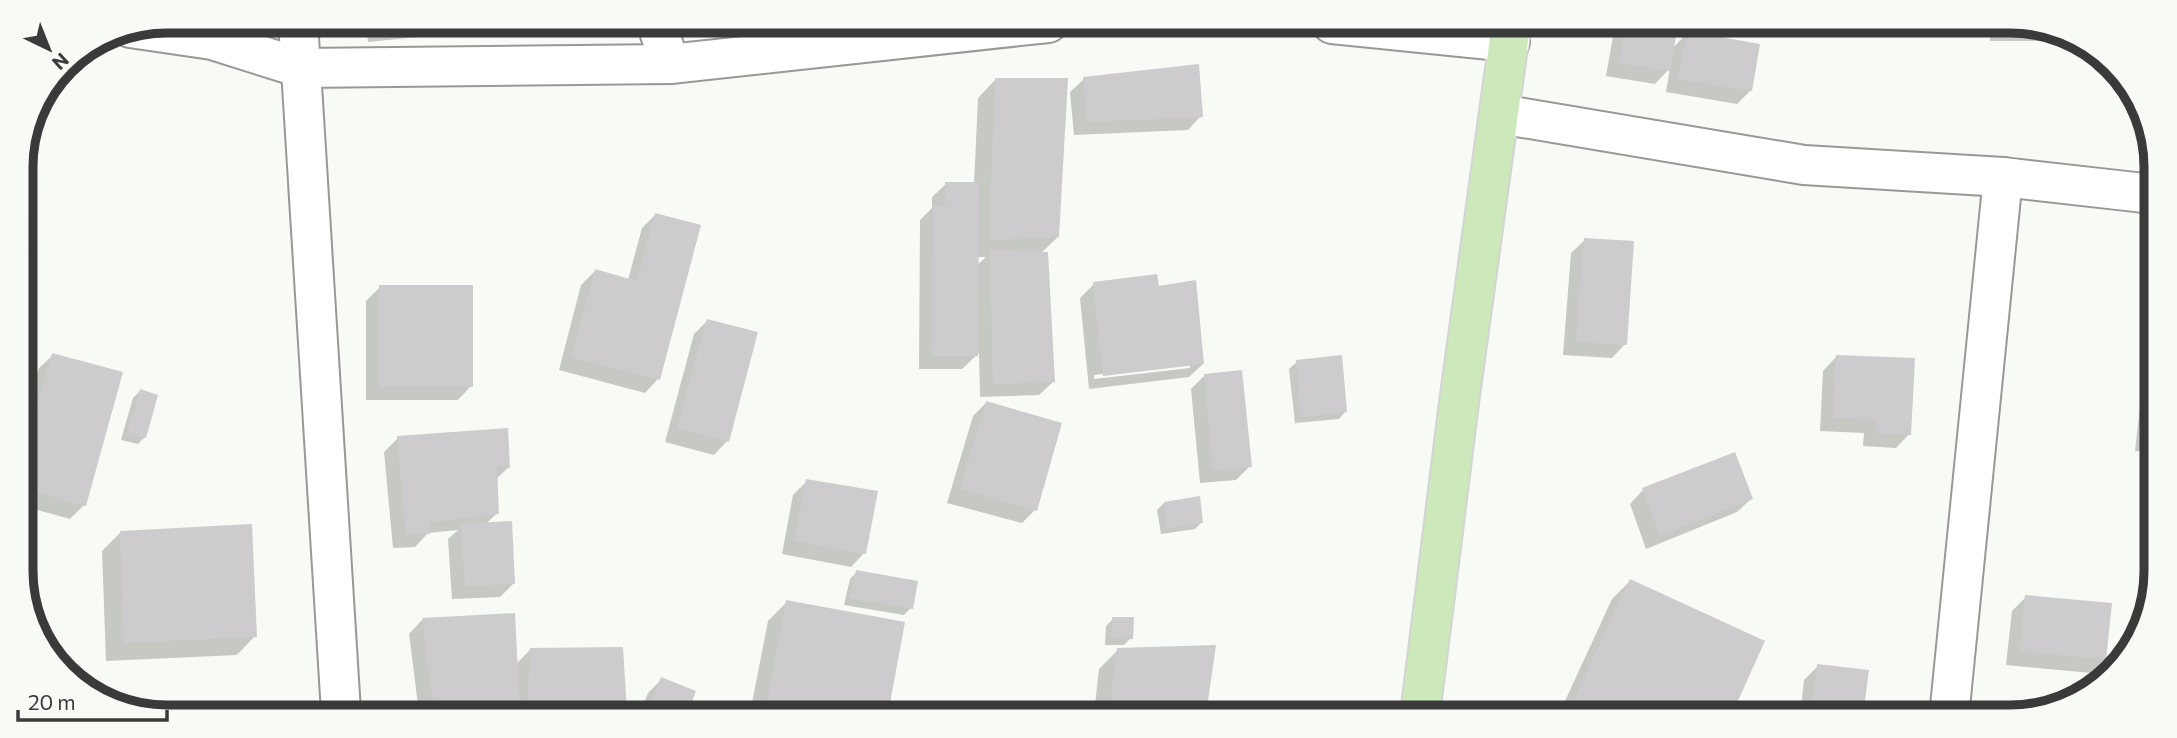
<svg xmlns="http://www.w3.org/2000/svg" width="2177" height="738" font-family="Commissioner,sans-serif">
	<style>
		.shadow { fill: #0003; fill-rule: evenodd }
		.building { fill: #cecbce }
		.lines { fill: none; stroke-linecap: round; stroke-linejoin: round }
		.minor-casing { stroke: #989996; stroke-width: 42 }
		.major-casing { stroke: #d3d4d3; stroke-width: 42 }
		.minor { stroke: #fff; stroke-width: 38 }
		.major { stroke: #cde8ba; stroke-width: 38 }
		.rim { fill: none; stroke: #393a39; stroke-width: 9 }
	</style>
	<rect width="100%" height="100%" fill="#f8faf6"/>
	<!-- shadow -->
	<g class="shadow">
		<polygon points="366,22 496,22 488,30 368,42"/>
		<polygon points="532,22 547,22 533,27"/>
		<polygon points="1615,25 1676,25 1672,49 1687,33 1751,90 1737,104 1666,92 1670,68 1655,84 1606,76"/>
		<polygon points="1990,26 2048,26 2072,41 1990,41"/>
		<path d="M996 79 1058 237 1041 253 1053 382 1039 395 980 397 979 353 962 369H919L920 220 932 208V197L946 184H974L978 98ZM977 257H986L976 266Z"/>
		<polygon points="1084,79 1201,116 1188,130 1074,135 1070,92"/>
		<polygon points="655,215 658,379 645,393 559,370 581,285 595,271 628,280 642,228"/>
		<polygon points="1585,240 1625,344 1612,358 1563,355 1571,253"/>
		<path d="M1094 284 1158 288 1203 364 1189 377 1089 389 1080 298ZM1190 364V368L1094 379V375Z"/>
		<polygon points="380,287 471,386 458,400 366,400 366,301"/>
		<polygon points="707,321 727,441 714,455 665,442 694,334"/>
		<polygon points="2152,346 2152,452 2135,451 2146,352"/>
		<polygon points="53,355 84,505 70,519 23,506 23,426 39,368"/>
		<polygon points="1836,357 1909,434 1896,448 1863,446 1864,433 1820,431 1823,371"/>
		<polygon points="1297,362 1346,411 1339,419 1295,423 1289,369"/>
		<polygon points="1204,376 1250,466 1236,480 1200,483 1191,389"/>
		<polygon points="140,391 145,437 138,444 121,440 133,398"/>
		<polygon points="986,403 1035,510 1022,523 947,503 973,416"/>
		<polygon points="398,438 509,467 495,480 497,513 486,524 514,583 500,597 452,599 448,539 458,530 428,533 415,547 393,548 384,452"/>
		<polygon points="807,481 864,553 851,567 782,554 793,495"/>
		<polygon points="1643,490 1751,499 1737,512 1646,549 1630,504"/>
		<polygon points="1164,503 1202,522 1195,529 1161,534 1157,510"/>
		<polygon points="120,533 255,636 237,655 106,661 102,551"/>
		<polygon points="857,572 911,608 904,615 844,605 850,579"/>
		<polygon points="1630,581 1729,716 1558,716 1612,599"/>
		<polygon points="2026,597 2105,659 2091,673 2006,665 2012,611"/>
		<polygon points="787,602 886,714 750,713 768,621"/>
		<polygon points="1113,619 1131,638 1124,645 1105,645 1106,626"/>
		<polygon points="422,620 516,664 530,650 621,649 625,713 419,713 409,634"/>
		<polygon points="1118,650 1204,715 1094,714 1099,669"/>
		<polygon points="1818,666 1867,672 1861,716 1800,716 1804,680"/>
		<polygon points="662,679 694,692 686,713 640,713 648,693"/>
		<polygon points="2024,703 2049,705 2019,717 2011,717"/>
	</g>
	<!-- building -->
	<g class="building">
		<polygon points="1625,25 1678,25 1670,71 1619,63"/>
		<polygon points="1687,31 1760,44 1752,91 1678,79"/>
		<polygon points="1199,64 1203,117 1087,122 1083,77"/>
		<polygon points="995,78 1068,78 1059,237 989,240"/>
		<polygon points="945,182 979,182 978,356 932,356 933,205 945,205"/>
		<polygon points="655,213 701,225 660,380 571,357 595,269 637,281"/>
		<polygon points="1584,238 1634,241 1627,345 1576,342"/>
		<polygon points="990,250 1048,252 1055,382 993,384"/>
		<polygon points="1157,274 1159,286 1196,280 1204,364 1103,376 1093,282"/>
		<rect x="379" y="285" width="94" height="102"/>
		<polygon points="707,319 758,332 729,442 677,428"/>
		<polygon points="22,331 31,333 23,366 22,366"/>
		<polygon points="52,353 123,372 86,506 23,489 23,457"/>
		<polygon points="1342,355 1347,412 1301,417 1296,360"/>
		<polygon points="1836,355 1915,358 1911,435 1876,433 1877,420 1833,418"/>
		<polygon points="1242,370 1252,467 1213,470 1204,374"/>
		<polygon points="140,389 158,395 146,438 127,434"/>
		<polygon points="986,401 1062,423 1037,511 960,489"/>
		<polygon points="508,428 510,468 497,466 499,514 430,522 430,534 406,535 397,436"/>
		<polygon points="1735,452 1753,499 1660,536 1642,488"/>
		<polygon points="806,479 878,491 866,554 794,541"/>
		<polygon points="1200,496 1203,523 1167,528 1164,502"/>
		<polygon points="512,521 515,584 465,586 461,524"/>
		<polygon points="252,524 257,637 124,643 120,531"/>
		<polygon points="856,570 918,581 913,609 850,598"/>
		<polygon points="1630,579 1765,641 1731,716 1566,716"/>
		<polygon points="2025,595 2112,603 2106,660 2019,651"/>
		<polygon points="786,600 905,622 888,714 833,714 767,702"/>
		<polygon points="515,613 520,713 434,713 422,618"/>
		<polygon points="1112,617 1134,617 1133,639 1111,638"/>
		<polygon points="1216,645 1206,715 1109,714 1117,648"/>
		<polygon points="623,647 627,713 527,713 530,648"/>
		<polygon points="1817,664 1869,670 1863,716 1811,716"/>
		<polygon points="661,677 696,691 688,713 648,713"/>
		<polygon points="2024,701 2053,704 2022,715"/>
	</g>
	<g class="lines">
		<!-- minor casing -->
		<g class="minor-casing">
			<g id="minor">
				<polyline points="298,21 341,712"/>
				<polyline points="656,22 670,64"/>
				<polyline points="1332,24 1510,42"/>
				<polyline points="130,28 212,40 301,68 670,64 1048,23"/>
				<polyline points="1500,114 1804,165 2003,177 2153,194"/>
				<polyline points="1949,717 2003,177"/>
			</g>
		</g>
		<!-- major casing -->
		<g class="major-casing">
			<polyline id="major" points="1420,715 1460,395 1511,25"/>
		</g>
		<!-- minor -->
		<use href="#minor" class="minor"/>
		<!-- major -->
		<use href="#major" class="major"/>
	</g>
	<!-- crop -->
	<path d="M0 0H2177V738H0ZM167 33H2010A134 134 0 0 1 2144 167V571A134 134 0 0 1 2010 705H167A134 134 0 0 1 33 571V167A134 134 0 0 1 167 33Z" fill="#f8faf6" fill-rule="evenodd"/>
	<path class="rim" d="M167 33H2010A134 134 0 0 1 2144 167V571A134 134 0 0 1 2010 705H167A134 134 0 0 1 33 571V167A134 134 0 0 1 167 33Z"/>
	<!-- north arrow -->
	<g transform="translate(49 49) rotate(137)" stroke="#f8faf6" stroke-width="5" paint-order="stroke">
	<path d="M0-5L12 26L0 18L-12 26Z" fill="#393a39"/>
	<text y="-10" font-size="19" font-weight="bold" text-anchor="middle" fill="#393a39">N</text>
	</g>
	<!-- scale -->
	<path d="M18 710v10h149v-10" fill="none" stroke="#393a39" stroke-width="3.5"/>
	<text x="28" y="710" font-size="21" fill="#393a39" stroke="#f8faf6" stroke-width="5" paint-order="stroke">20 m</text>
</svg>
